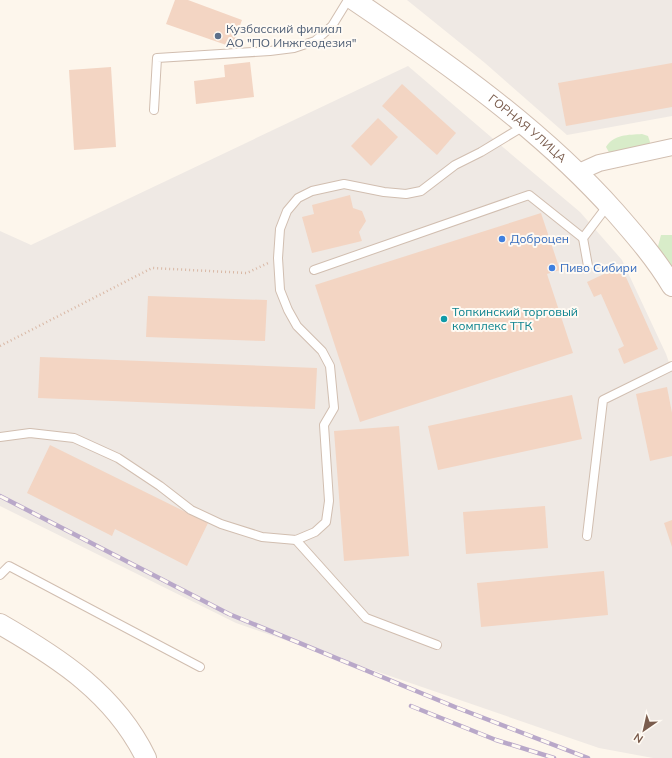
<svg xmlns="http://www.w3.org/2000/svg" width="672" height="758" font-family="Mulish,sans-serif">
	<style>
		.industrial { fill: #efe9e4 }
		.green { fill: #d8ecc9 }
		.building { fill: #f3d5c3 }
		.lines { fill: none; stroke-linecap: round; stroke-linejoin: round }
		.service-casing { stroke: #d1beb0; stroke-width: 10 }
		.minor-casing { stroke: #d1beb0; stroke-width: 18 }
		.tertiary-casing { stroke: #d1beb0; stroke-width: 22 }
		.path { stroke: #d9b8a5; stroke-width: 2.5; stroke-dasharray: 1 3; stroke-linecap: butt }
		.service { stroke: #fff; stroke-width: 8 }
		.minor { stroke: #fff; stroke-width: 16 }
		.tertiary { stroke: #fff; stroke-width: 20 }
		.rail-casing { stroke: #b9a8c9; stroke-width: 4.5 }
		.rail { stroke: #fffaf3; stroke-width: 3; stroke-dasharray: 9; stroke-linecap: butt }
		.service-dot { fill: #5c6f8a; stroke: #fffaf3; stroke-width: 1.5 }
		.shop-dot { fill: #3f7fe0; stroke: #fffaf3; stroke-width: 1.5 }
		.culture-dot { fill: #0f9aa8; stroke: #fffaf3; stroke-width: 1.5 }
		.labels { text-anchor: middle; stroke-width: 4; stroke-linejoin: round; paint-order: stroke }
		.service-label { font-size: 12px; fill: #4e5e75; stroke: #fffaf3; text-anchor: start }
		.street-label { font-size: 12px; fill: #7a5c4d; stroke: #fffaf3 }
		.shop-label { font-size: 12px; fill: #366cbe; stroke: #fffaf3; text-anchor: start }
		.culture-label { font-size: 12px; fill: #0d838f; stroke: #fffaf3; text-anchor: start }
	</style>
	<rect width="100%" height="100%" fill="#fdf6ec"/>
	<!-- industrial -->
	<g class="industrial">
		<polygon points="407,0 672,0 672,116 567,135 485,63"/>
		<polygon points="408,66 498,143 580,212 622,260 666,354 672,371 672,758 653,758 599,748 236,623 0,506 0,231 31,245"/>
	</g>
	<!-- green -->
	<g class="green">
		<path d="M642 134 648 136 650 142 649 148 610 154 606 147C614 134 628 135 642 134Z"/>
		<polygon points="661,235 672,235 672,272 657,250"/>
	</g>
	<!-- building -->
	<g class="building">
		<polygon points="175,0 188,0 242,20 232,47 166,24"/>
		<polygon points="250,62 254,97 196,104 194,81 225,77 224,65"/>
		<polygon points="672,63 672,107 566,126 558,83"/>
		<polygon points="111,67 116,147 74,150 69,70"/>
		<polygon points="402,84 456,133 437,155 382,106"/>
		<polygon points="378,118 398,137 371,166 351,146"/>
		<polygon points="350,195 353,208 362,211 366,221 359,232 362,241 312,253 302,217 314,214 312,205"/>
		<polygon points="541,213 560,270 547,274 573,353 360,422 315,285"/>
		<polygon points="621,266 658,349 624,364 618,349 624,346 601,294 594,297 587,282"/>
		<polygon points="148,296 267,300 265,341 146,337"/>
		<polygon points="40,357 317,368 315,409 38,398"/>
		<polygon points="667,387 672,413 672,456 650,461 636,394"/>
		<polygon points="572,395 582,439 438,470 428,426"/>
		<polygon points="399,426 409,556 344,561 334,431"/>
		<polygon points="50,445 208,523 187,566 115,529 112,536 27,493"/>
		<polygon points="545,506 548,548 466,554 463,512"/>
		<polygon points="672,520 672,547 664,523"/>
		<polygon points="604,571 608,615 481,627 477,583"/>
	</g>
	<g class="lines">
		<!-- service casing -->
		<g class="service-casing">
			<g id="service">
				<polyline points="154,110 157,58 270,51 294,48 315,41 332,26 348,0"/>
				<polyline points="588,266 583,238 608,205"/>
				<polyline points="314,270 529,195 583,238"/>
				<polyline points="0,437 30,433 74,438 118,458 160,486 191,510 221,524 262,537 296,540 315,532 326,522 329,501 324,425 334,408 330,366 322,351 297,326 288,310 280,290 278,258 280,229 287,211 298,198 312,191 344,184 384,192 406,194 421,191 455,165 481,152 524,126"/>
				<polyline points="587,536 603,400 672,366"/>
				<polyline points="296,540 366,618 437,645"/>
				<polyline points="0,575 9,566 200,667"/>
			</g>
		</g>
		<!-- minor casing -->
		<g class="minor-casing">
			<polyline id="minor" points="579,172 599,163 672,147"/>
		</g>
		<!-- tertiary casing -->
		<g class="tertiary-casing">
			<g id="tertiary">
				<path id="s1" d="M354 0C447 63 540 128 615 212 636 236 656 259 672 286"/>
				<path d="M0 624C59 658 115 694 146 758"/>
			</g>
		</g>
		<!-- path -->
		<polyline class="path" points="0,346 152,268 247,273 268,263"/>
		<!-- service -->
		<use href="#service" class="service"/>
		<!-- minor -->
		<use href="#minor" class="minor"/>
		<!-- tertiary -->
		<use href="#tertiary" class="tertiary"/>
		<!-- rail casing -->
		<g class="rail-casing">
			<g id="rail">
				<polyline points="0,496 229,614 455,707 588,758"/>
				<polyline points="411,706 496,740 554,758"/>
			</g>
		</g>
		<!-- rail -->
		<use href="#rail" class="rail"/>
	</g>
	<!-- markers -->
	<circle class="service-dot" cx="218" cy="36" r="4"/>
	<g class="shop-dot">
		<circle cx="502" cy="239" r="4"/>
		<circle cx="552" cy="268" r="4"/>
	</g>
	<circle class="culture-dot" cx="444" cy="319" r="4"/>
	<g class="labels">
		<!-- service labels -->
		<g class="service-label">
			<text x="226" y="33">Кузбасский филиал<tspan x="226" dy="14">АО "ПО Инжгеодезия"</tspan></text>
		</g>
		<!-- street labels -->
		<g class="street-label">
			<text dy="4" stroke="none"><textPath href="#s1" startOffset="216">ГОРНАЯ УЛИЦА</textPath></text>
		</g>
		<!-- shop labels -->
		<g class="shop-label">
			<text x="510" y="243">Доброцен</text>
			<text x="560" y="272">Пиво Сибири</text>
		</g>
		<!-- culture labels -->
		<g class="culture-label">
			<text x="452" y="316">Топкинский торговый<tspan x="452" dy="14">комплекс ТТК</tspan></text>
		</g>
	</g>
	<!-- north arrow -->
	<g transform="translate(644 730) rotate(214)" stroke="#fffaf3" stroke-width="3" paint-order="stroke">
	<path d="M0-3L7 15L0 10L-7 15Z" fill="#7a5c4d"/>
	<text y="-6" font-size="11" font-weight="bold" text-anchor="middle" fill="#7a5c4d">N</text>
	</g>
</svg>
